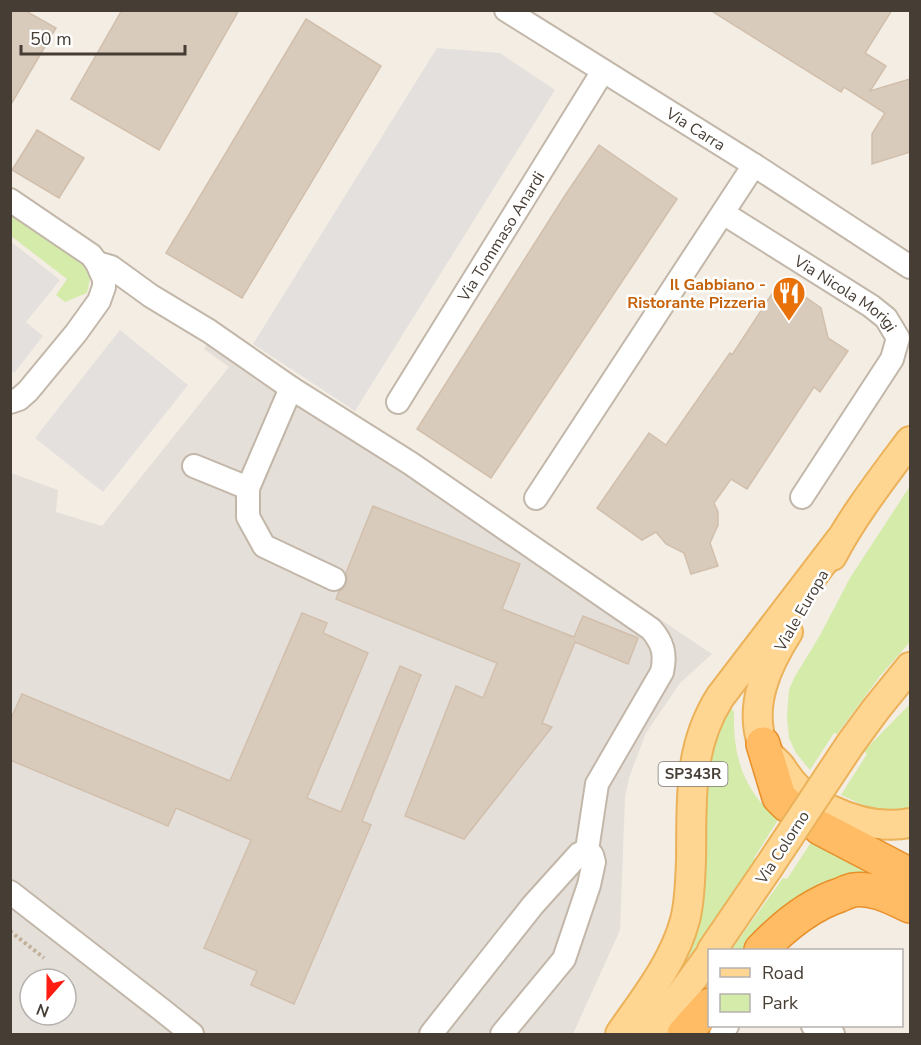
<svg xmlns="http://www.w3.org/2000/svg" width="921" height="1045" font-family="'Nunito Sans',sans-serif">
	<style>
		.industrial { fill: #e5dfda; fill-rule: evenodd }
		.green { fill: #d4ebaa }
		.parking { fill: #e4e0dd }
		.building { fill: #d9cbbc; stroke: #d1bfac; stroke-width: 1.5 }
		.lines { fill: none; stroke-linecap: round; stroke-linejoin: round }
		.minor-casing { stroke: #c2b7a9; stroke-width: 26 }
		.major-casing { stroke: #ebb25a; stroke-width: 32 }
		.highway-casing { stroke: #e88f2a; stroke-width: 36 }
		.path { stroke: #c2af97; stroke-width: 4; stroke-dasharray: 3 3; stroke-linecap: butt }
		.minor { stroke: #fff; stroke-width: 22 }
		.major { stroke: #ffd592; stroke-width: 28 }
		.highway { stroke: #ffbc64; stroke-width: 33 }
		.major-bridge-casing { stroke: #ebb25a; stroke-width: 32; stroke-linecap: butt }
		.major-bridge { stroke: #ffd592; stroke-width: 28 }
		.labels { text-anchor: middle; stroke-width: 5; stroke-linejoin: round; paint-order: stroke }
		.shield { fill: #fff; stroke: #7e7771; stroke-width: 1.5 }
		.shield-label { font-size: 15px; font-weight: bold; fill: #463d34 }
		.street-label { font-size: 16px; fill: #463d34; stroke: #fff }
		.food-label { font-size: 16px; font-weight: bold; fill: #c56008; stroke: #fff; text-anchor: end }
	</style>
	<rect width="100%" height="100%" fill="#f3ede4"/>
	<!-- industrial -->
	<path class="industrial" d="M220 325 712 654 680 683 646 733 629 778 625 798 620 930 573 1034H11V473L58 490 56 512 102 526 229 367 204 349ZM30 979H66V1015H30Z"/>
	<!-- green -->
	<g class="green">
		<polygon points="10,208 76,247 91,273 87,293 65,302 56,295 67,279 11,236"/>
		<polygon points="910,486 910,642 880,676 837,734 834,733 810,770 796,753 789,738 787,717 789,690 794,678 819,637 850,578"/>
		<polygon points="910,704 910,812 874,810 841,795 867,754 864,751"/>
		<path d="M731 708 734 712C733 758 743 789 778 820L754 858 756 861 675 977 703 797 716 734 726 710Z"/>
		<polygon points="812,841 898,886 748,950 731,950 783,878 787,879"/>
	</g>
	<!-- parking -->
	<g class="parking">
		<polygon points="437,48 500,53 555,90 355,411 253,344"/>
		<polygon points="10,241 60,280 26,322 43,336 14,373 10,370"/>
		<polygon points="120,330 188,385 103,492 35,438"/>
	</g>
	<!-- building -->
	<g class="building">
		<polygon points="10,10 24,10 56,28 10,106"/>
		<polygon points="122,10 239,10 159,150 71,99"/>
		<polygon points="710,10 892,10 865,53 886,66 870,91 910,79 910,152 872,164 872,134 885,113 844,87 841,92"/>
		<polygon points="306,19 381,66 242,298 166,253"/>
		<polygon points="37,130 84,158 59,198 12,170"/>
		<polygon points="599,145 677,199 491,478 417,429 564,197"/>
		<polygon points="781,280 821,308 828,338 848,351 820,392 814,387 747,489 731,479 714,503 718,512 718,525 710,543 718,566 691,574 684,553 666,544 656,532 642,540 597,508 649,433 666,445 730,353 732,355"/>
		<polygon points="373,506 520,564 502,609 574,637 583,616 638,638 628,664 575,642 542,723 552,727 464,839 405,816 456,686 483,698 497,663 336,599 339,591 342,590 346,584 347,578 346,573"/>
		<polygon points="302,613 327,623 323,633 368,653 307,798 341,812 400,666 421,675 362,821 371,825 294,1004 251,985 257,971 204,948 251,840 176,808 168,826 10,760 10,721 22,694 230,781"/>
	</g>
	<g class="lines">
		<!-- minor casing -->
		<g class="minor-casing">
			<g id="minor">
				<path id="s1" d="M506 10 754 165 910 267"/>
				<polyline points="10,200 91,255 97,263 104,279 104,287 99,301 76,333 28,391 19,399 10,402"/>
				<path id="s2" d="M723 213 871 306 886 318 898 338 892 359 802 497"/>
				<polyline points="97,263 111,267 151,296 209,331 291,388"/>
				<path id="s3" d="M398 402 603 71"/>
				<polyline points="194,466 248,488"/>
				<polyline points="536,498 754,165"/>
				<path d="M334 579 264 546 248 517V488L291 388 410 463 651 629C663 643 666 654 662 672L597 784 587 850"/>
				<polyline points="10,892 162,1010 192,1034"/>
				<polyline points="813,1026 833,1034"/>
				<polyline points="431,1034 533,905 579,854 587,850 592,855 594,862 589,885 564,959 502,1034"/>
				<polyline points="721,1034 727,1026"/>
			</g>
		</g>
		<!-- major casing -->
		<g class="major-casing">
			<g id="major">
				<path d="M832 556C852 517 884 476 910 441"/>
				<path d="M788 632C767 665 748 706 763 746 767 755 775 760 781 767 786 775 791 782 798 789"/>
				<polyline points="851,743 876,709 910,667"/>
				<path d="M831 810C856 822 883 828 910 823"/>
				<polyline points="712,950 768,868"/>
				<path d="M620 1034C644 999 674 962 685 920 690 901 690 881 691 861 692 802 687 749 720 697L840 540"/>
				<polyline points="652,1034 710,955"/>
			</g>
		</g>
		<!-- highway casing -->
		<g class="highway-casing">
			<g id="highway">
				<polyline points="763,744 779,797 787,805"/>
				<polyline points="820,828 910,875"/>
				<path d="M761 950C783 927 809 905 840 895 844 893 849 891 853 890 873 887 893 898 910 906"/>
				<polyline points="684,1034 710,1005"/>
			</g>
		</g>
		<!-- path -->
		<polyline class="path" points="10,931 44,958"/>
		<!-- minor -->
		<use href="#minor" class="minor"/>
		<!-- major -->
		<use href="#major" class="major"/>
		<!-- highway -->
		<use href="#highway" class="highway"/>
		<!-- major-bridge casing -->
		<g class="major-bridge-casing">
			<polyline id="major-bridge" points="768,868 851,743"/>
		</g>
		<!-- major-bridge -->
		<use href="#major-bridge" class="major-bridge"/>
	</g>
	<!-- icons -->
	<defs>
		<g id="restaurant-pin" transform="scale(1.725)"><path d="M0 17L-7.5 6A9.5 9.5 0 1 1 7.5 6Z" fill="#e8710a" stroke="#fff"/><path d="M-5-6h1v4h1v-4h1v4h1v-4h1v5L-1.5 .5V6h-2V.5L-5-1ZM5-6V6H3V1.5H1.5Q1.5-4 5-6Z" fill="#fff"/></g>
	</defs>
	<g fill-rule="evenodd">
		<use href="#restaurant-pin" x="789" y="293"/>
	</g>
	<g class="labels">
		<!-- shield labels -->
		<rect class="shield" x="658.5" y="762" width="69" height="24" rx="4.5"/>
		<g class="shield-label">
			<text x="693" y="779">SP343R</text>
		</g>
		<!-- street labels -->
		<g class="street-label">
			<text dy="6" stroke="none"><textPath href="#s1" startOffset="224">Via Carra</textPath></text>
			<text dy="6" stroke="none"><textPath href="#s3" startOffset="195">Via Tommaso Anardi</textPath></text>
			<text dy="6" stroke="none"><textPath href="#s2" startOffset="147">Via Nicola Morigi</textPath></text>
			<text transform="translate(801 610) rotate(-60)" y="6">Viale Europa</text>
			<text transform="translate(782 847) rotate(-57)" y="6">Via Colorno</text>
		</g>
		<!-- food labels -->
		<g class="food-label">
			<text x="766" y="290">Il Gabbiano -<tspan x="766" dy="18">Ristorante Pizzeria</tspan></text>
		</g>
	</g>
	<!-- border -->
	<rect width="921" height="1045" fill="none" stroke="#463d34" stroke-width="24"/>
	<!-- legend -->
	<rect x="708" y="949" width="195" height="78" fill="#ffffff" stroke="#b5b1ae" stroke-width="1.5"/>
	<rect x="720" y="968" width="30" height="9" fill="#ffd592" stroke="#b5b1ae" stroke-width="1.5"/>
	<text x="762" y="979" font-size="18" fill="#463d34">Road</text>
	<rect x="720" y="994" width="30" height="18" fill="#d4ebaa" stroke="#b5b1ae" stroke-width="1.5"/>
	<text x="762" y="1009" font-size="18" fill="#463d34">Park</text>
	<!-- north arrow -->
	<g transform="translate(48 997) rotate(201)"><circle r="28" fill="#ffffff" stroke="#b5b1ae" stroke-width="1.5"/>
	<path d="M0-4.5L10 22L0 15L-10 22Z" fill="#ff1c10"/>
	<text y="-9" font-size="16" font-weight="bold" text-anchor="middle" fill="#463d34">N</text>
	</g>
	<!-- scale -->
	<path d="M21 45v9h164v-9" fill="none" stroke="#463d34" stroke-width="3"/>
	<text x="30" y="45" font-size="18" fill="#463d34" stroke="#ffffff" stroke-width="4.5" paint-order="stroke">50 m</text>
</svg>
